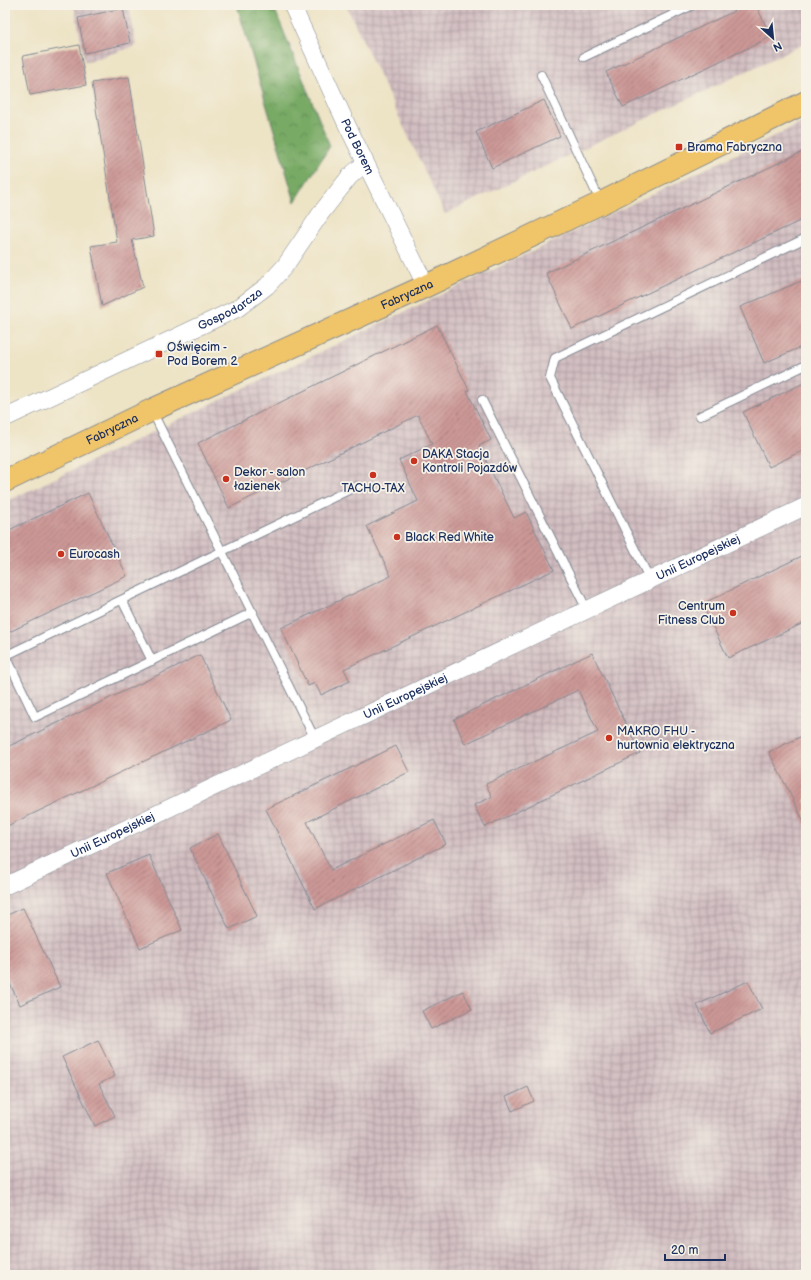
<svg xmlns="http://www.w3.org/2000/svg" width="811" height="1280" font-family="'Balsamiq Sans',sans-serif">
	<style>
		.industrial { fill: url(#industrial-grid) }
		.forest { fill: url(#forest-crowns); stroke: #4a6c62 }
		.building { fill: url(#building-hatch) }
		.lines { fill: none; stroke-linecap: round; stroke-linejoin: round }
		.lane-casing { stroke: #848992; stroke-width: 10 }
		.street-casing { stroke: #848992; stroke-width: 18 }
		.primary-casing { stroke: #848992; stroke-width: 24 }
		.lane { stroke: #fff; stroke-width: 8 }
		.street { stroke: #fff; stroke-width: 17 }
		.primary { stroke: #f0c469; stroke-width: 22 }
		.poi-dot { fill: #c8321e; stroke: #f7f3e8; stroke-width: 1.5 }
		.labels { text-anchor: middle; stroke-width: 3.5; stroke-linejoin: round; paint-order: stroke }
		.street-label { font-size: 12px; fill: #1b2f5e; stroke: #f7f3e8 }
		.poi-label { font-size: 12px; fill: #1b2f5e; stroke: #f7f3e8; text-anchor: start }
	</style>
	<defs>
		<pattern id="industrial-grid" width="8" height="8" patternUnits="userSpaceOnUse"><rect width="8" height="8" fill="#d2bec1"/><path d="M0 4h8M4 0v8" fill="none" stroke="#aa9ba0"/></pattern>
		<pattern id="forest-crowns" width="20" height="18" patternUnits="userSpaceOnUse"><rect width="20" height="18" fill="#78aa65"/><path d="M2 6a3 3 0 1 1 6 0M12 15a3 3 0 1 1 6 0" fill="none" stroke="#628b56"/></pattern>
		<pattern id="building-hatch" width="6" height="6" patternUnits="userSpaceOnUse"><rect width="6" height="6" fill="#cc9896"/><path d="M-1 1l2-2M0 6l6-6M5 7l2-2" fill="none" stroke="#a57c7e"/></pattern>
	</defs>
	<rect width="100%" height="100%" fill="#f7f3e8"/>
	<filter id="ink" filterUnits="userSpaceOnUse"><feTurbulence type="fractalNoise" baseFrequency=".025" numOctaves="2"/><feDisplacementMap in="SourceGraphic" scale="8" xChannelSelector="R" yChannelSelector="G"/><feConvolveMatrix kernelMatrix="1 2 1 2 8 2 1 2 1" color-interpolation-filters="sRGB"/></filter>
	<filter id="wash" filterUnits="userSpaceOnUse"><feTurbulence type="fractalNoise" baseFrequency=".012" numOctaves="4" result="noise"/><feDisplacementMap in="SourceGraphic" scale="16" xChannelSelector="R" yChannelSelector="G"/><feGaussianBlur stdDeviation="0.9" result="paint"/><feColorMatrix in="noise" values="0 0 0 0 0 0 0 0 0 0 0 0 0 0 0 0 0 1.4 0 .05"/><feComposite in="paint" operator="in"/></filter>
	<g filter="url(#wash)">
		<rect width="100%" height="100%" fill="#ede3c5"/>
		<!-- industrial -->
		<g class="industrial">
			<polygon points="74,5 129,5 136,46 85,62"/>
			<polygon points="346,5 806,5 806,43 445,214"/>
			<polygon points="806,121 806,1275 5,1275 5,502"/>
		</g>
		<!-- forest -->
		<polygon class="forest" points="237,5 273,5 330,146 295,202"/>
		<g id="blocks">
			<!-- building -->
			<g class="building">
				<polygon points="747,5 756,5 771,37 623,107 606,72"/>
				<polygon points="123,8 130,43 85,53 78,18"/>
				<polygon points="79,45 86,85 30,95 23,56"/>
				<polygon points="129,77 154,236 132,240 143,287 102,306 91,246 117,242 92,83"/>
				<polygon points="544,100 560,136 492,168 476,132"/>
				<polygon points="806,150 806,218 572,329 546,273"/>
				<polygon points="806,279 806,345 764,363 740,307"/>
				<polygon points="437,325 469,390 467,391 491,440 479,446 514,518 526,512 554,570 344,669 350,681 321,695 315,683 308,686 281,628 391,576 367,526 418,501 399,460 432,444 418,415 229,508 198,443"/>
				<polygon points="806,382 806,449 769,467 743,412"/>
				<polygon points="88,493 127,576 5,634 5,532"/>
				<polygon points="806,554 806,622 728,658 702,604"/>
				<polygon points="592,653 640,753 485,827 474,805 492,797 486,784 598,732 578,690 465,744 454,719"/>
				<polygon points="200,655 231,720 5,827 5,748"/>
				<polygon points="806,734 806,826 769,752"/>
				<polygon points="396,746 409,772 307,822 331,870 434,820 446,844 315,909 266,809"/>
				<polygon points="218,834 257,916 229,929 190,848"/>
				<polygon points="149,855 182,930 140,948 107,873"/>
				<polygon points="23,908 60,987 20,1005 5,973 5,916"/>
				<polygon points="748,981 762,1009 710,1033 697,1005"/>
				<polygon points="463,991 472,1009 431,1029 422,1011"/>
				<polygon points="98,1040 115,1076 99,1084 115,1116 95,1126 62,1057"/>
				<polygon points="528,1087 534,1101 512,1111 506,1097"/>
			</g>
		</g>
	</g>
	<g filter="url(#ink)">
		<use href="#blocks" fill-opacity="0" stroke="#848992" stroke-width="1"/>
		<g class="lines">
			<!-- lane casing -->
			<g class="lane-casing">
				<g id="lane">
					<polyline points="584,57 693,5"/>
					<polyline points="541,75 601,203"/>
					<polyline points="482,400 587,610"/>
					<polyline points="152,411 315,739"/>
					<polyline points="700,416 806,365"/>
					<polyline points="650,580 550,378 555,358 806,238"/>
					<polyline points="122,600 152,661"/>
					<polyline points="5,656 357,486"/>
					<polyline points="6,656 35,717 253,612"/>
				</g>
			</g>
			<!-- street casing -->
			<g class="street-casing">
				<g id="street">
					<path id="s1" d="M292 5 346 123 426 286"/>
					<path id="s2" d="M5 418 238 308 267 286 285 266 321 213 350 176 365 163"/>
					<path id="s3" d="M5 886 806 506"/>
				</g>
			</g>
			<!-- primary casing -->
			<g class="primary-casing">
				<g id="primary">
					<path id="s4" d="M5 481 152 410 426 286 601 203 806 102"/>
				</g>
			</g>
			<!-- lane -->
			<use href="#lane" class="lane"/>
			<!-- street -->
			<use href="#street" class="street"/>
			<!-- primary -->
			<use href="#primary" class="primary"/>
		</g>
	</g>
	<!-- markers -->
	<g class="poi-dot">
		<rect x="675" y="143" width="8" height="8" rx="2"/>
		<rect x="155" y="350" width="8" height="8" rx="2"/>
		<circle cx="414" cy="461" r="4"/>
		<circle cx="373" cy="475" r="4"/>
		<circle cx="226" cy="479" r="4"/>
		<circle cx="397" cy="537" r="4"/>
		<circle cx="61" cy="554" r="4"/>
		<circle cx="733" cy="613" r="4"/>
		<circle cx="609" cy="738" r="4"/>
	</g>
	<g class="labels">
		<!-- street labels -->
		<g class="street-label">
			<text dy="4" stroke="none"><textPath href="#s1" startOffset="156">Pod Borem</textPath></text>
			<text dy="4" stroke="none"><textPath href="#s4" startOffset="443">Fabryczna</textPath></text>
			<text dy="4" stroke="none"><textPath href="#s2" startOffset="250">Gospodarcza</textPath></text>
			<text dy="4" stroke="none"><textPath href="#s4" startOffset="119">Fabryczna</textPath></text>
			<text dy="4" stroke="none"><textPath href="#s3" startOffset="767">Unii Europejskiej</textPath></text>
			<text dy="4" stroke="none"><textPath href="#s3" startOffset="443">Unii Europejskiej</textPath></text>
			<text dy="4" stroke="none"><textPath href="#s3" startOffset="119">Unii Europejskiej</textPath></text>
		</g>
		<!-- poi labels -->
		<g class="poi-label">
			<text x="687" y="151">Brama Fabryczna</text>
			<text x="167" y="351">Oświęcim -<tspan x="167" dy="14">Pod Borem 2</tspan></text>
			<text x="422" y="458">DAKA Stacja<tspan x="422" dy="14">Kontroli Pojazdów</tspan></text>
			<text x="234" y="476">Dekor - salon<tspan x="234" dy="14">łazienek</tspan></text>
			<text x="373" y="492" text-anchor="middle">TACHO-TAX</text>
			<text x="405" y="541">Black Red White</text>
			<text x="69" y="558">Eurocash</text>
			<text x="725" y="610" text-anchor="end">Centrum<tspan x="725" dy="14">Fitness Club</tspan></text>
			<text x="617" y="735">MAKRO FHU -<tspan x="617" dy="14">hurtownia elektryczna</tspan></text>
		</g>
	</g>
	<!-- margin -->
	<rect width="811" height="1280" fill="none" stroke="#f7f3e8" stroke-width="20"/>
	<!-- north arrow -->
	<g transform="translate(773 38) rotate(153)" stroke="#f7f3e8" stroke-width="3" paint-order="stroke">
	<path d="M0-3L7 15L0 10L-7 15Z" fill="#1b2f5e"/>
	<text y="-6" font-size="11" font-weight="bold" text-anchor="middle" fill="#1b2f5e">N</text>
	</g>
	<!-- scale -->
	<path d="M665 1254v6h60v-6" fill="none" stroke="#1b2f5e" stroke-width="2"/>
	<text x="671" y="1254" font-size="12" fill="#1b2f5e" stroke="#f7f3e8" stroke-width="3" paint-order="stroke">20 m</text>
</svg>
